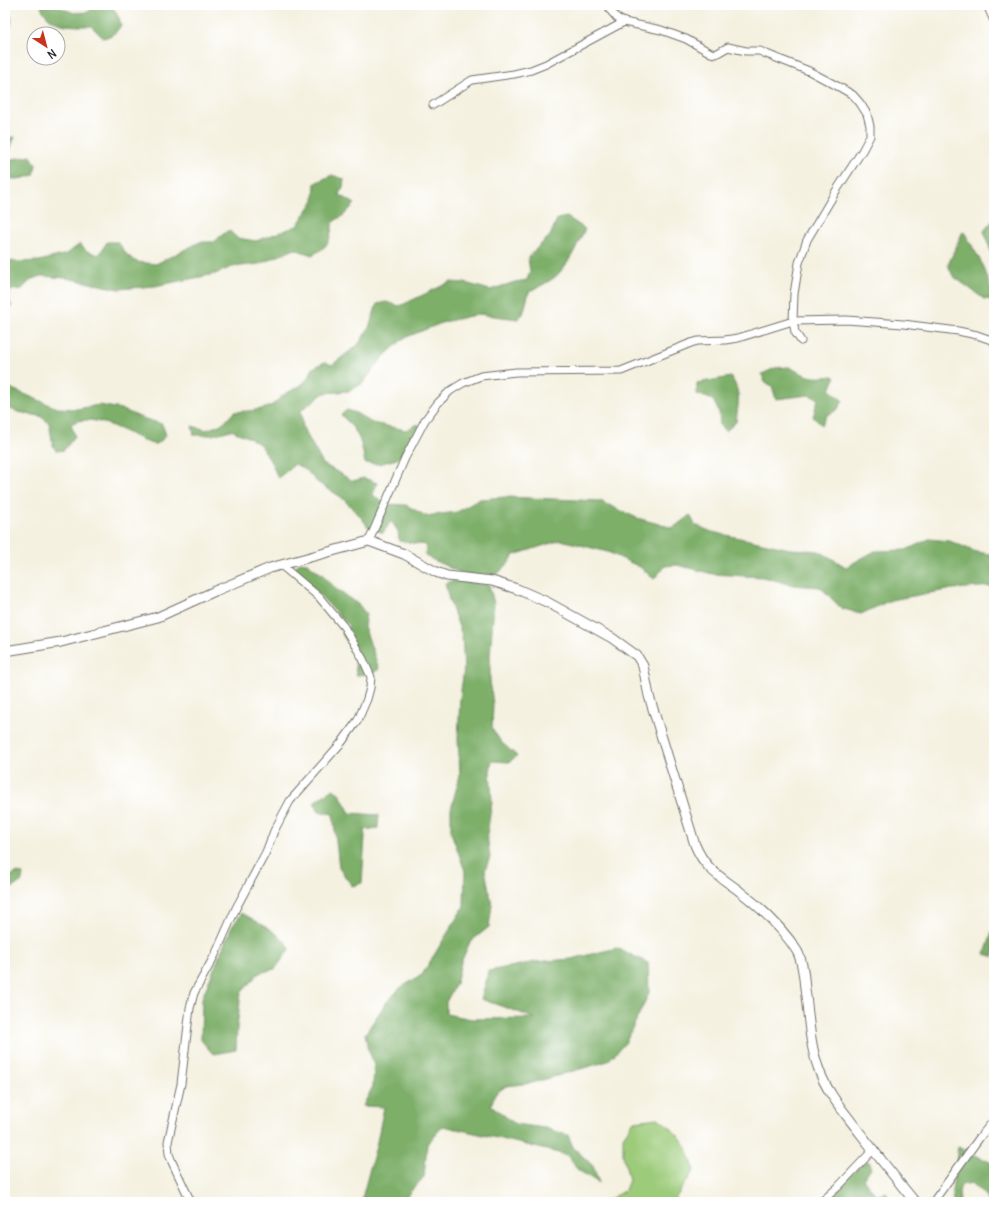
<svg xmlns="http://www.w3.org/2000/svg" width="999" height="1207" font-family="Delius,sans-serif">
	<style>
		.green { fill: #9ccb79; stroke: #647b52 }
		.forest { fill: #7daf69; stroke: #546d4a }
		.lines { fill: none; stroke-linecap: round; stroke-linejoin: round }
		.street-casing { stroke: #71706a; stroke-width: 9 }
		.secondary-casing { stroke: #71706a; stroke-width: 11 }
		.street { stroke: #fff; stroke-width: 7 }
		.secondary { stroke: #fff; stroke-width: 9 }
	</style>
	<rect width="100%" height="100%" fill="#fff"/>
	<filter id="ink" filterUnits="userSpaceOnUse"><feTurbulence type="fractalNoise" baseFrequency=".025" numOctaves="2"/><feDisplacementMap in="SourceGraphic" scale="8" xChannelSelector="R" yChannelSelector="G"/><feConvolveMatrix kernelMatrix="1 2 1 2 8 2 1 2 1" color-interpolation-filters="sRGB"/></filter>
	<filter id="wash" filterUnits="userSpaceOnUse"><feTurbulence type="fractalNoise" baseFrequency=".012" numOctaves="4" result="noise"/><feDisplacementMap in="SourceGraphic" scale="16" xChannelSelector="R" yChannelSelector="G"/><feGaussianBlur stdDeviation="0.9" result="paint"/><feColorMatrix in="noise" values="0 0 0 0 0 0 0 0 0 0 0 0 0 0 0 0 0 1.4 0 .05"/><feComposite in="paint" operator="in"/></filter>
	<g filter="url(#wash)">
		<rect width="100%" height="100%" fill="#f4f1e0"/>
		<!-- green -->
		<path class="green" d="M658 1118C682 1136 686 1142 694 1170L673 1202H590L607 1201 625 1190 629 1180 623 1155V1137L634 1121Z"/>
		<!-- forest -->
		<g class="forest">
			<path d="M5 5C12 15 15 23 5 33Z"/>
			<path d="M43 5H54L74 13 88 12 96 5 112 6 119 18 121 25C116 33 112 36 103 38L91 26C72 26 48 27 41 6Z"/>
			<path d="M15 137 7 157 12 159 31 156 36 165 34 175C25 178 14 181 5 177V138Z"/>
			<path d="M332 175 344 179 343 187 339 194 355 204 344 215 333 222C329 242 330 246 312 255L295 249 259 264 232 267 215 274 155 286 119 289 66 278 41 276 32 279 22 289 11 290 8 299 12 306 5 313V260L18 262 39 261 67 254 80 244 87 251 99 255 107 242H118L127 255 137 262 156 264 200 242H213L229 230 237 238 256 241 297 226 314 200 315 183Z"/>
			<path d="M567 217 585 229C578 243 571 260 560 272 553 281 539 286 529 292L523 314 518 319 479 314 444 322 404 338 382 358 363 383 350 391 324 393 301 410 303 428 323 464 353 481 364 478 377 483 373 495 385 504 406 505 426 516 457 512 480 499 506 497 600 501 637 518 673 528 690 515 695 525 712 532 790 549 819 551 846 567 875 551 906 550 929 539 950 541 976 552 991 554 994 549V586L952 589 891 600 861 614 841 608 820 587 793 585 763 577 713 574 677 565 665 566 654 579 640 567 608 552 561 540 514 555 508 564 493 578 461 573 425 556 426 545 399 541 398 531 391 521 383 533 368 527 361 517 341 497 317 482 306 470 295 464 278 478 272 464 261 445 250 438 231 430 212 435H194L192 426 207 430 224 423 234 412C244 411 261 411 270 406 275 404 278 399 282 396 298 386 305 387 313 368L325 362 332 365 358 345 369 328 377 304 386 302 400 306 450 282 465 283 490 290 515 282 527 280 530 271 528 258 539 246 550 236 557 219Z"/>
			<polygon points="994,219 994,261 984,231"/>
			<polygon points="963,231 966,235 984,267 994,300 984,299 953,276 948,265"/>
			<path d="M789 367C808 377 812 379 833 376L835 378 830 390 843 401 837 410 827 415 822 425 813 417 818 399 809 395 776 399 772 386 764 381 762 374 775 368Z"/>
			<path d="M5 371 10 388 57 408 77 409 99 405 121 409 142 418 162 424 166 435C162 439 160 444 154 444 149 444 144 440 139 438 121 430 90 412 71 424L75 436 64 450 56 451 53 445 49 423 40 416 18 412 5 407Z"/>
			<path d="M731 377C742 394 738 403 736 422L726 431 720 426 719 412 713 400 697 394V383Z"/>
			<path d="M347 410 356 413 372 423 406 430 418 424 422 428 414 443 397 459 379 464 365 463C361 440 359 432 341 415Z"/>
			<path d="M300 562 307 563 323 575 337 590 359 605 366 614 364 626 379 669 372 674 356 675C356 658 351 648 342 634L349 626 294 568Z"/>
			<polygon points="457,580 489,585 494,603 490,656 490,681 493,704 492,729 502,743 517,756 509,762 492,761 490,771 492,801 487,835 490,857 485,870 492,905 489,927 470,942 461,962 456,984 446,1002 446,1014 472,1019 535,1018 481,999 489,971 535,962 571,959 617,948 648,963 649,993 626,1042 608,1061 532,1083 506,1086 495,1094 491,1105 515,1124 545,1128 568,1135 573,1147 593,1166 599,1183 578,1170 567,1155 506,1140 443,1126 427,1144 424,1177 401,1202 361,1202 377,1142 384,1107 363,1106 373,1086 374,1064 368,1049 365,1034 386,1003 400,988 422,975 464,906 465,871 451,832 451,809 460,774 458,739 460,698 464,669 462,635 449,600 445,583"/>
			<polygon points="333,789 339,793 350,813 379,815 378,828 364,830 365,836 362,883 352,886 339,868 333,814 319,812 314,802"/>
			<polygon points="16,873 23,874 22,881 5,893 5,879"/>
			<path d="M242 913C257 922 283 934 290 949L275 969 259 973 241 993 237 1027 236 1050 213 1054 201 1040 202 998 231 928Z"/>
			<polygon points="994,926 994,956 993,957 985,954"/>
			<polygon points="958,1147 994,1164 994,1202 987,1202 986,1196 972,1183 961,1185 959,1192 960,1202 953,1202 952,1190"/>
			<polygon points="865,1161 868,1161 871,1168 863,1179 877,1196 886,1192 893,1202 838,1202 836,1200 833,1202 821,1202"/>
		</g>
	</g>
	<g filter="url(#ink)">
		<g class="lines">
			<!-- street casing -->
			<g class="street-casing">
				<g id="street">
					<polyline points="608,5 610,10 617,18 624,22 661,30 686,39 711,53 716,54 728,47 746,51 760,51 764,53 809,71 841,88 853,95 860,103 867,114 870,126 870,136 862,151 836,191 807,240 799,263 794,294 793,321 795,332 801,341"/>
					<polyline points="987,5 994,21"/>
					<polyline points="433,105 472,80 514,74 531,70 546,64 624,22"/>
					<polyline points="369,541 405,458 425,420 438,403 450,391 463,383 481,376 516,372 621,371 691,343 698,341 725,340 738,338 793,321 846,320 903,324 958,331 977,335 994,341"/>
					<polyline points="191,1202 172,1162 169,1154 168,1142 181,1084 190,1008 194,993 216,953 236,908 266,852 274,831 290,801 342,742 358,720 367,699 370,688 371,677 363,659 344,627 319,597 281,565"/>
					<polyline points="821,1202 838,1187 873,1150"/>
					<polyline points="933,1202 980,1137 994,1120"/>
				</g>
			</g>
			<!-- secondary casing -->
			<g class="secondary-casing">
				<path id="secondary" d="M5 651 61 642 158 617 215 591 270 568 369 541 404 554 436 572 447 576 492 581 517 589 547 602 594 628 612 638 637 656 643 666 649 696 695 845C706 870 717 874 738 890 760 907 782 927 797 951 803 962 804 977 805 989 809 1015 809 1042 818 1067 826 1092 844 1112 860 1133 878 1156 896 1179 915 1202"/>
			</g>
			<!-- street -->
			<use href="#street" class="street"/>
			<!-- secondary -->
			<use href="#secondary" class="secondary"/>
		</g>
	</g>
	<!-- margin -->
	<rect width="999" height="1207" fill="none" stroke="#fff" stroke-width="20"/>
	<!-- north arrow -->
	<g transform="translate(46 46) rotate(144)"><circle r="19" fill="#ffffff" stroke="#aaaaaa"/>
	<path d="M0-3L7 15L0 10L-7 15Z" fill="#c8321e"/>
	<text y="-6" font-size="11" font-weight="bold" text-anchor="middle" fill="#2b2b2b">N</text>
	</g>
</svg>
